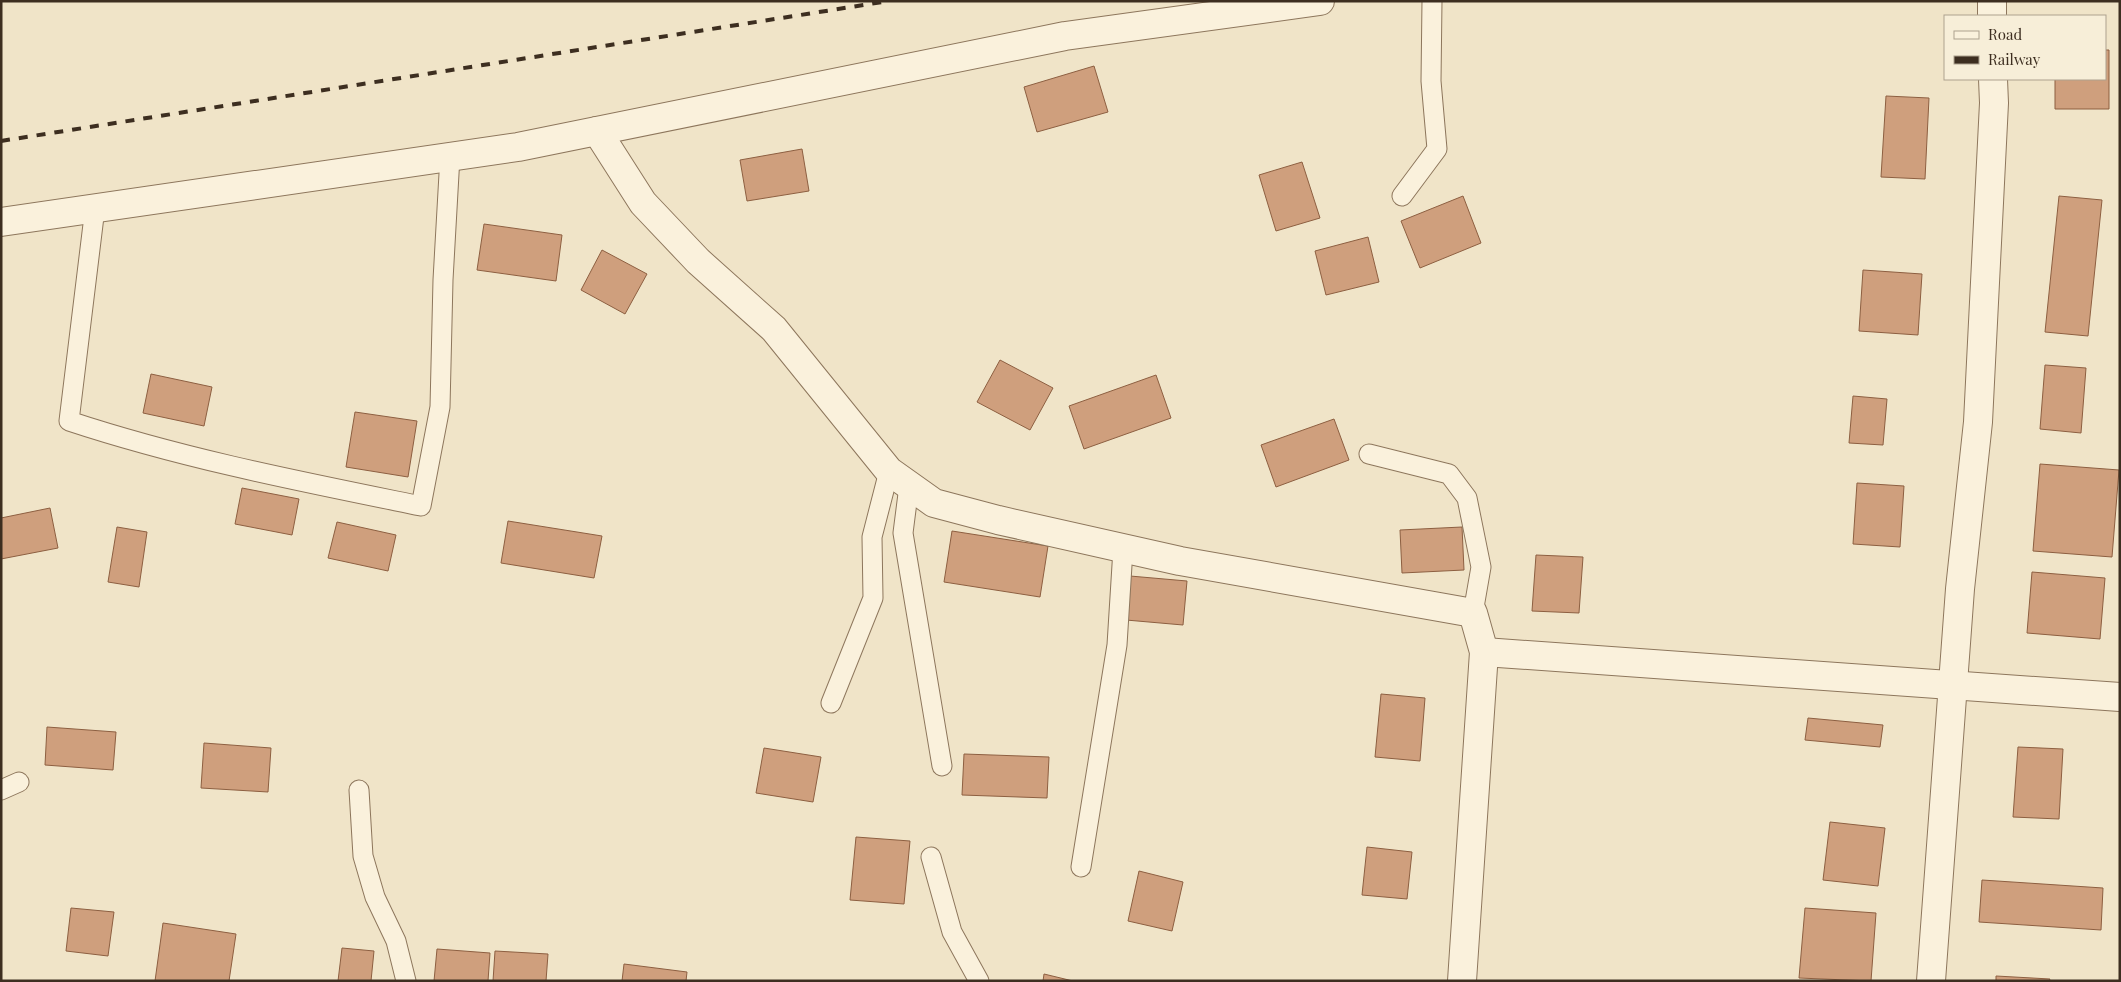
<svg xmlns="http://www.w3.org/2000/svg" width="2121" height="982" font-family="'Playfair Display',serif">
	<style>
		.building { fill: #cf9f7d; stroke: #8d5f41 }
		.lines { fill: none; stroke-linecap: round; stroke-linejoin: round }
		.lane-casing { stroke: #8d765c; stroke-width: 21 }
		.street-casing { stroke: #8d765c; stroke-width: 30 }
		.lane { stroke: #faf1dc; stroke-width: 19 }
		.street { stroke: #faf1dc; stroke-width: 28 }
		.rail { stroke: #3d2e20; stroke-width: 4; stroke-dasharray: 9 9; stroke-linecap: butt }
	</style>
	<rect width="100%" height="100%" fill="#f0e4c8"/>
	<!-- building -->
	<g class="building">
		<polygon points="2105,50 2109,50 2109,109 2055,109 2055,79 2105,79"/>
		<polygon points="1094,66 1108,112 1037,132 1024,87"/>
		<polygon points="1886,96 1929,98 1925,179 1881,177"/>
		<polygon points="802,149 809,191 747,201 740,160"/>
		<polygon points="1302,162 1320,218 1276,231 1259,175"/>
		<polygon points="1463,196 1481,243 1420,268 1401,221"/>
		<polygon points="2059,196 2102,200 2088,336 2045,332"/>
		<polygon points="484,224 562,235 556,281 477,270"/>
		<polygon points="1368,237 1379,282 1326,295 1315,251"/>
		<polygon points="602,250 647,274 625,314 581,290"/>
		<polygon points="1863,270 1922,274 1918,335 1859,331"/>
		<polygon points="1000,360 1053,388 1030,430 977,402"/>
		<polygon points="2045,365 2086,368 2081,433 2040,429"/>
		<polygon points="151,374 212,387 204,426 143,413"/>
		<polygon points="1156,375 1171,418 1084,449 1069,406"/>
		<polygon points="1853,396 1887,399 1883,445 1849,443"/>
		<polygon points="355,412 417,421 408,477 346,467"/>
		<polygon points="1334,419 1349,460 1276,487 1261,445"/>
		<polygon points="2040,464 2119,470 2112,557 2033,551"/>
		<polygon points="1857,483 1904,486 1900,547 1853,544"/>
		<polygon points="242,488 299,499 292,535 235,524"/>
		<polygon points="50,508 58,548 1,559 1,518"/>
		<polygon points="508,521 602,536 594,578 501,563"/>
		<polygon points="337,522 396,535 388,571 328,558"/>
		<polygon points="117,527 147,532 139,587 108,582"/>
		<polygon points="1462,527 1464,570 1402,573 1400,530"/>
		<polygon points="952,531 1048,546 1040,597 944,582"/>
		<polygon points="1536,555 1583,557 1579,613 1532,611"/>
		<polygon points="2032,572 2105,578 2100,639 2027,633"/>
		<polygon points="1130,576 1187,581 1183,625 1126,620"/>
		<polygon points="1381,694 1425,698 1420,761 1375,757"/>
		<polygon points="1808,718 1883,725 1880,747 1805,740"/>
		<polygon points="47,727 116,732 113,770 45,765"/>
		<polygon points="204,743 271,748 268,792 201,788"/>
		<polygon points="2018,747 2063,749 2059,819 2013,817"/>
		<polygon points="764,748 821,757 813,802 756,793"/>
		<polygon points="964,754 1049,757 1047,798 962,795"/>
		<polygon points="1830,822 1885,828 1878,886 1823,880"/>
		<polygon points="856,837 910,841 904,904 850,900"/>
		<polygon points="1367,847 1412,852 1407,899 1362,895"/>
		<polygon points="1139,871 1183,882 1172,931 1128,921"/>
		<polygon points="1982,880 2103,888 2101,930 1979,922"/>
		<polygon points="71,908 114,912 108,956 66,951"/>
		<polygon points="1805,908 1876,913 1871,981 1799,978"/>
		<polygon points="163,923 236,934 229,981 155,981"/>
		<polygon points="342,948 374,951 371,981 338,981"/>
		<polygon points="437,949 490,953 488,981 434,981"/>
		<polygon points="495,951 548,954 546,981 493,981"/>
		<polygon points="624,964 687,972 686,981 622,981"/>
		<polygon points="1044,974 1073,981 1043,981"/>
		<polygon points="1996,976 2050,979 2049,981 1996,981"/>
	</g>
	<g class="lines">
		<!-- lane casing -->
		<g class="lane-casing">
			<g id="lane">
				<polyline points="1402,196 1437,149 1431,81 1432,1"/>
				<path d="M95 208 69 421C184 459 303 482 421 506L440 407 443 280 450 156"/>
				<polyline points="1369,454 1449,474 1467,498 1481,567 1473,613"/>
				<polyline points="909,486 903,533 942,766"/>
				<polyline points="831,703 873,598 872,537 889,471"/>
				<polyline points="1,790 19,782"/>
				<polyline points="359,790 363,856 375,897 396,941 406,981"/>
				<polyline points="931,857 952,932 979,981"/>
				<polyline points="1081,867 1117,645 1123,549"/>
			</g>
		</g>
		<!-- street casing -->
		<g class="street-casing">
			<g id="street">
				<polyline points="1992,1 1992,16"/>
				<polyline points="597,131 643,203 698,261 774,329 889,471 934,503 998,520 1180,561 1473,613 1484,652 1462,981"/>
				<polyline points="1,222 518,147 1065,36 1320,1"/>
				<polyline points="1484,652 2120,697"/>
				<polyline points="1931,981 1960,589 1978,422 1994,103 1993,79"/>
			</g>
		</g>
		<!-- lane -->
		<use href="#lane" class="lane"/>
		<!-- street -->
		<use href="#street" class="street"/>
		<!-- rail -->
		<polyline class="rail" points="1,141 889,1"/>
	</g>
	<!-- border -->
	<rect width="2121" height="982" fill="none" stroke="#3d2e20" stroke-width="5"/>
	<!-- legend -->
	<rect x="1944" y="15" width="162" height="65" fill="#f7eed8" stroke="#ada18e"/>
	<rect x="1954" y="31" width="25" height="8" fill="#faf1dc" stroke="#ada18e"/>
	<text x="1988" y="40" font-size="15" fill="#3d2e20">Road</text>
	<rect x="1954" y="56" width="25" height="8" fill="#3d2e20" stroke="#ada18e"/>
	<text x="1988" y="65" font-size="15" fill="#3d2e20">Railway</text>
</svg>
